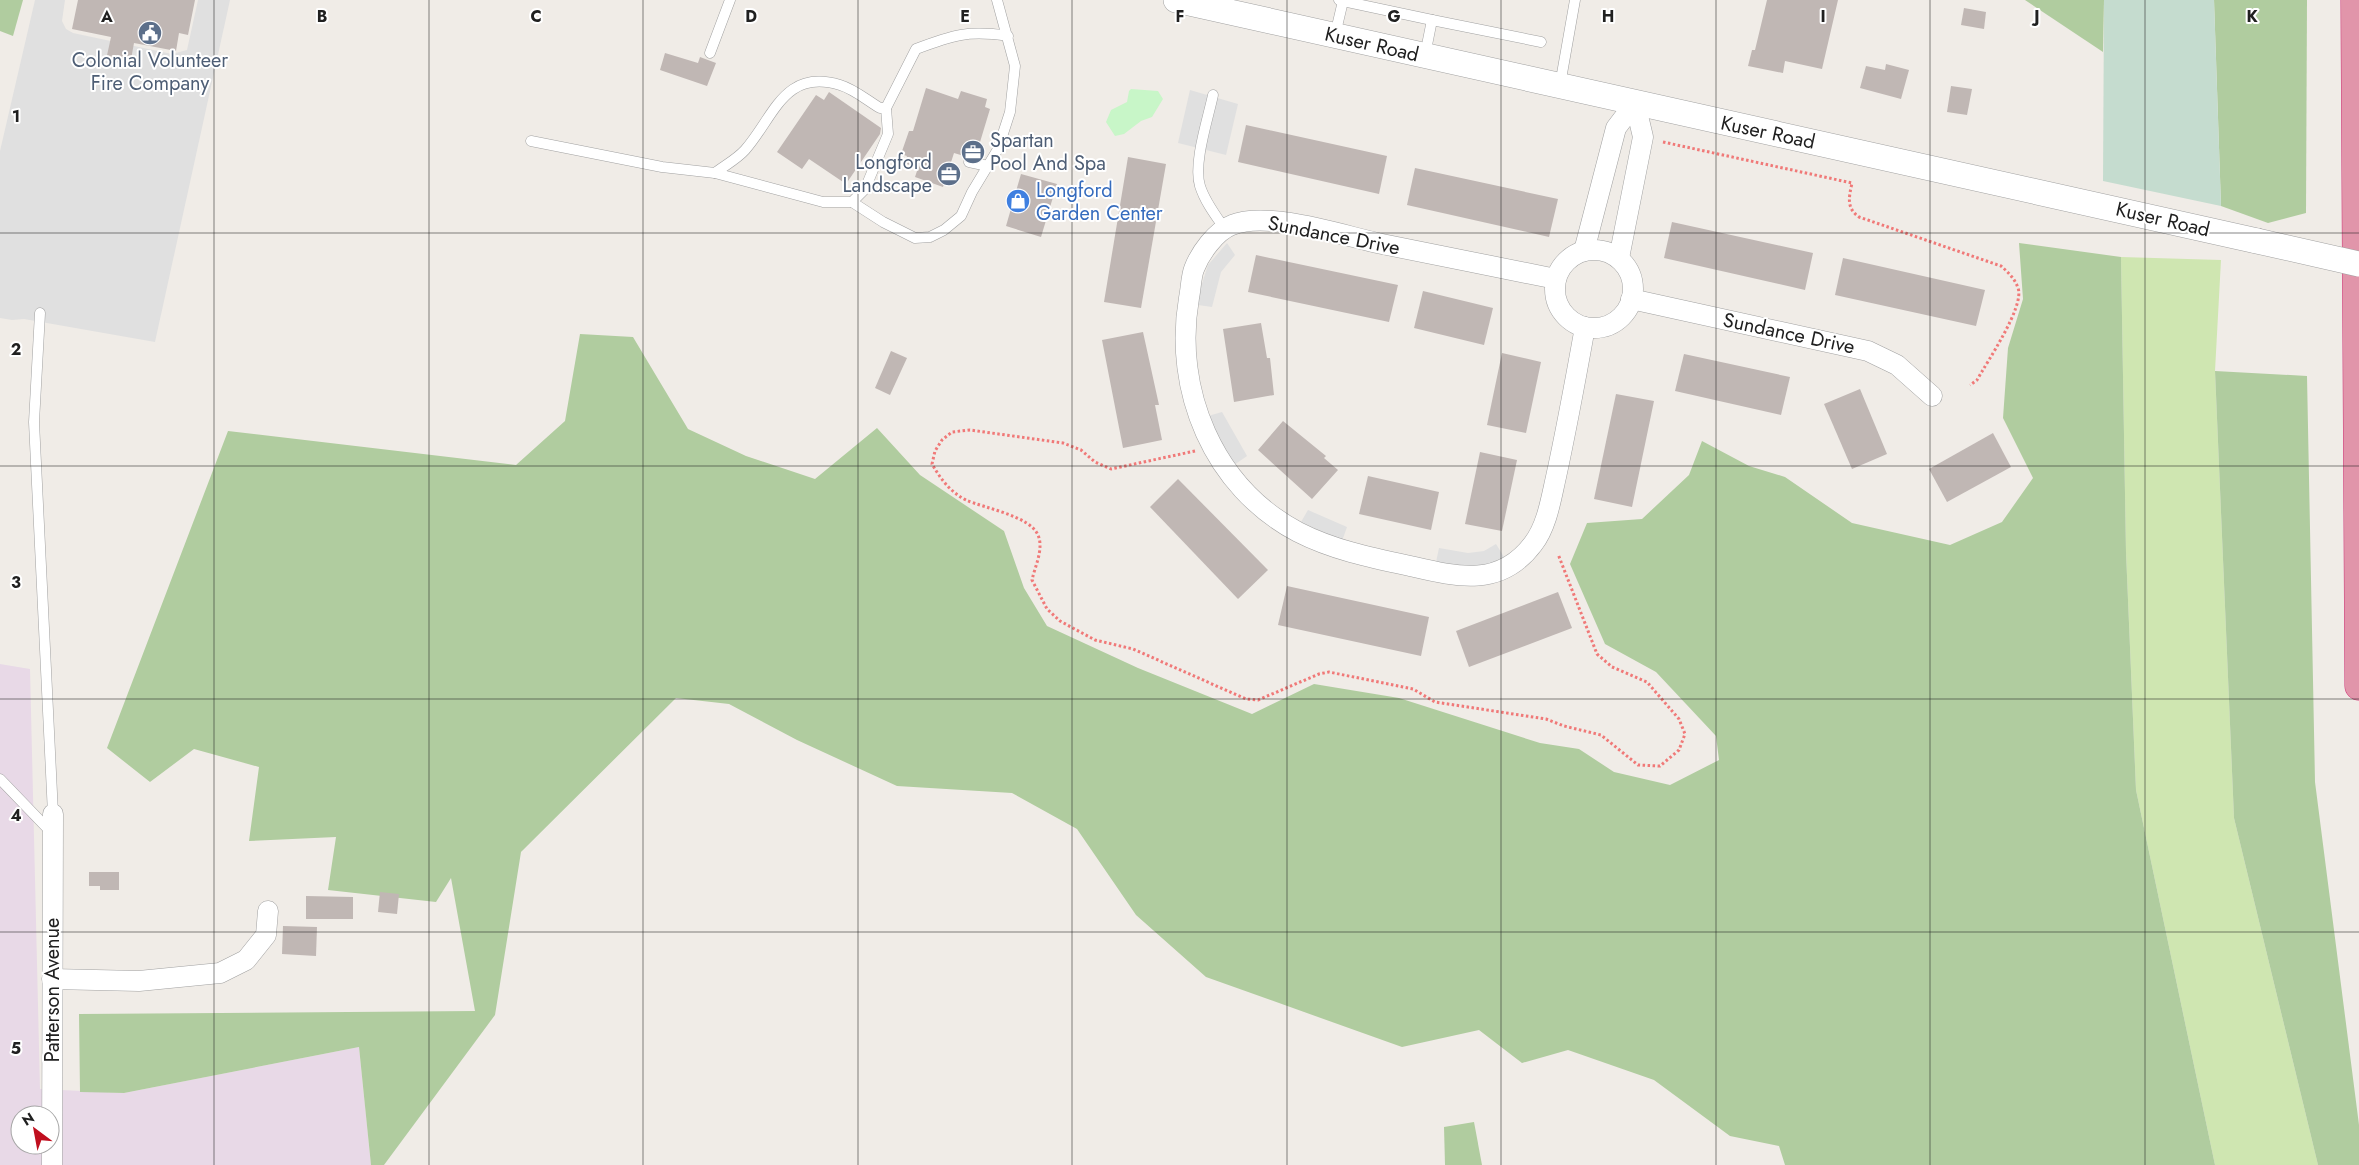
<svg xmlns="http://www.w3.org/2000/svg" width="2359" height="1165" font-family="Jost,sans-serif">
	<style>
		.industrial { fill: #e8d9e7; fill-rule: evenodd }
		.grass { fill: #cfe6b1 }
		.forest { fill: #b0cc9f }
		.wetland { fill: #c5dccf }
		.park { fill: #c8f6c8 }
		.parking { fill: #e0e0e0 }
		.building { fill: #c0b7b4 }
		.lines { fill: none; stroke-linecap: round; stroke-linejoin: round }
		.service-casing { stroke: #a1a1a1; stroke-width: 11 }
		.minor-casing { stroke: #a1a1a1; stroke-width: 21 }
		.tertiary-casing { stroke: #a1a1a1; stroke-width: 26 }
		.motorway-casing { stroke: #ce3376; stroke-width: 29 }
		.path { stroke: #f07978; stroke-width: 3; stroke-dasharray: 2.5 2.5; stroke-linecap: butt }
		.service { stroke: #fff; stroke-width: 10 }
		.minor { stroke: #fff; stroke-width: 20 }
		.tertiary { stroke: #fff; stroke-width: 25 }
		.motorway { stroke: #e195aa; stroke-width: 28 }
		.tertiary-bridge-casing { stroke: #a1a1a1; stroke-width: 26; stroke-linecap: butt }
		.tertiary-bridge { stroke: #fff; stroke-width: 25 }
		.grid { fill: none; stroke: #202020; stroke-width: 1; stroke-opacity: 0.55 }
		.labels { text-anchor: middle; stroke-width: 4; stroke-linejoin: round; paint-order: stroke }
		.street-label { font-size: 20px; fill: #202020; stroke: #fff }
		.service-label { font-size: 20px; fill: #4e5e75; stroke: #fff }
		.shop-label { font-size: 20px; fill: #366cbe; stroke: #fff; text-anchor: start }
		.grid-label { font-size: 16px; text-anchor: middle; font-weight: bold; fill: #202020; stroke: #fff; stroke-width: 4; stroke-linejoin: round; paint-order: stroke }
	</style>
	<rect width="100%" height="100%" fill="#f0ece7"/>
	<!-- industrial -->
	<path class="industrial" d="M0 664 30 669 40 1089 124 1093 359 1047 371 1165H0ZM20 1115H50V1145H20Z"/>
	<!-- grass -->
	<polygon class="grass" points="2121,257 2221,260 2215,371 2234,818 2318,1165 2215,1165 2136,790 2126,552"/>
	<!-- forest -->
	<g class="forest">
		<polygon points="0,0 23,0 13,36 0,31"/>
		<polygon points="2025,0 2104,0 2103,52"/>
		<polygon points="2214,0 2307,0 2306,213 2268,223 2221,206"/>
		<polygon points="2019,243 2121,257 2126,552 2136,790 2215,1165 1785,1165 1779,1146 1730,1136 1654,1080 1568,1050 1522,1063 1479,1030 1402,1047 1206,977 1136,915 1077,829 1012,793 897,786 797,740 729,704 676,698 521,852 495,1015 384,1165 371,1165 359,1047 124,1093 80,1092 79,1014 475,1011 451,878 436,902 328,890 336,837 249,841 259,767 194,749 150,782 107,748 228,431 516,465 565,421 580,334 633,337 688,429 746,456 815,479 877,428 920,475 1004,531 1024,588 1047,626 1138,668 1252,714 1314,684 1399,698 1540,743 1579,749 1614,772 1670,785 1719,760 1716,736 1656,672 1605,644 1570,564 1587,523 1642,519 1689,475 1702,441 1749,466 1785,477 1852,523 1950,545 2002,522 2033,478 2003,418 2008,348 2023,299"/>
		<polygon points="2215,371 2307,376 2315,782 2359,1125 2359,1165 2318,1165 2234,818"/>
		<polygon points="1474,1122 1482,1165 1445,1165 1444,1127"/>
	</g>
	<!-- wetland -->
	<polygon class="wetland" points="2104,0 2214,0 2221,206 2103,181"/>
	<!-- park -->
	<polygon class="park" points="1131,89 1158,91 1163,99 1152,117 1141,121 1124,134 1115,136 1106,122 1111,110 1127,102 1129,91"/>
	<!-- parking -->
	<g class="parking">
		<polygon points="35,0 65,0 62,21 66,29 73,33 172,54 187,50 198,0 230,0 155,342 24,319 12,320 0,318 0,151"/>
		<polygon points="1190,90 1238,104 1226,155 1178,143"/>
		<polygon points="1227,243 1235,255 1221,272 1212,307 1198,305 1200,290 1208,265"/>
		<polygon points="1222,412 1247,456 1234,465 1218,438 1208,416"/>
		<polygon points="1308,510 1347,527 1342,541 1301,522"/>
		<polygon points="1496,544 1504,557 1488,565 1460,567 1436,562 1439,548 1468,553 1484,551"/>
	</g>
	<!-- building -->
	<g class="building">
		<polygon points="78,0 195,0 188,35 179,33 176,51 134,43 130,65 106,60 111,37 72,29"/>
		<polygon points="1767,0 1838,0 1822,69 1785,61 1783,73 1748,66 1752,50 1755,50"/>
		<polygon points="1964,8 1986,12 1984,29 1961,25"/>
		<polygon points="665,53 698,63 700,57 716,63 707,86 660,70"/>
		<polygon points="1886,64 1909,70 1901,99 1860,88 1866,66 1885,70"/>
		<polygon points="1951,86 1972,89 1967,115 1947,112"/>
		<polygon points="926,88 958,99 961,91 987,99 985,107 990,109 977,152 970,148 964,156 954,153 943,187 915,177 918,168 904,163 907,156 901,154 909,131 913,131"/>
		<polygon points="829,92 881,128 880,134 846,184 809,159 802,169 777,152 816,95 824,100"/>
		<polygon points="1246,125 1387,156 1379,194 1238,162"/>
		<polygon points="1128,157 1166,164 1141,308 1104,302"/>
		<polygon points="1415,168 1558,199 1549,237 1407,205"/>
		<polygon points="1021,174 1057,184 1041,237 1006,226"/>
		<polygon points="1672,222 1813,253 1805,290 1664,258"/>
		<polygon points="1256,255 1398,285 1389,322 1248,292"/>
		<polygon points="1843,258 1985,290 1976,326 1835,295"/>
		<polygon points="1423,291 1493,308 1484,345 1414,328"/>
		<polygon points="1261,323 1267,358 1270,358 1274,395 1234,402 1223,329"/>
		<polygon points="1143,332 1159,405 1155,405 1162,440 1123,448 1102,340"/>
		<polygon points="891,351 907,358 890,395 875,388"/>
		<polygon points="1502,353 1541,362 1526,433 1487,425"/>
		<polygon points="1684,354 1790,377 1781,415 1675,391"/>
		<polygon points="1860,389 1887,454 1852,469 1824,404"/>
		<polygon points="1616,394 1654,401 1632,507 1594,499"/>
		<polygon points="1283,421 1326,456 1324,458 1338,470 1312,499 1258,450"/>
		<polygon points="1993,433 2011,467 1947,502 1929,469"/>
		<polygon points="1480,452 1517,460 1502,531 1465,524"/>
		<polygon points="1368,476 1439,492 1431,530 1359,514"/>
		<polygon points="1178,479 1268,570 1238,599 1150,507"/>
		<polygon points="1287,586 1429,617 1421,656 1278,625"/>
		<polygon points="1558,592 1572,628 1469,667 1456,631"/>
		<polygon points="89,872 119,872 119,890 100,890 100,886 89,886"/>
		<polygon points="380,892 399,894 397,914 378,912"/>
		<polygon points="306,896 353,897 353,919 306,919"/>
		<polygon points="283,926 317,927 316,956 282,954"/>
	</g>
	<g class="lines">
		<!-- service casing -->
		<g class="service-casing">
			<g id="service">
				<polyline points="1343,1 1432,20 1425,55"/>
				<polyline points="1432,20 1541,42"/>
				<polyline points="1335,35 1343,1 1339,0"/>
				<polyline points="710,53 730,0"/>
				<polyline points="1560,85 1575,0"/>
				<path d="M1213 95C1208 119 1193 163 1200 186 1205 202 1216 216 1225 229"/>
				<path d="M531 141 662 167 715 173C724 166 737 159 745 150 774 117 784 68 840 85 854 89 868 101 880 108H886L916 49C953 35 968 30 1008 36"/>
				<polyline points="971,155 969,162 988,166"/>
				<polyline points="715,173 823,202 852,202 865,189 888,134 886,108"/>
				<polyline points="852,202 883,222 915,238 930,237 944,230 961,216 972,192 998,149 1010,112 1015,66 997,0"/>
				<polyline points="40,313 34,422 53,814"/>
				<polyline points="0,779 51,832"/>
			</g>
		</g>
		<!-- minor casing -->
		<g class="minor-casing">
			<g id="minor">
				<circle cx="1594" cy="289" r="39"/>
				<polyline points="1584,251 1616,128 1635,103"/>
				<polyline points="1619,258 1643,137 1635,103"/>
				<path d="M1556 279C1498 267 1440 256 1382 244 1344 236 1268 210 1232 225 1216 231 1200 253 1194 269 1191 277 1191 288 1189 298 1173 390 1213 487 1298 532 1333 550 1372 558 1410 566 1457 577 1500 588 1533 544 1547 526 1551 499 1556 477 1567 427 1576 377 1585 327"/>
				<polyline points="1631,299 1868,351 1897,365 1932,396"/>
				<polyline points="52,979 139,981 220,973 246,960 266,935 268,911"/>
				<polyline points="52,1165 53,814"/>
			</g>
		</g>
		<!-- tertiary casing -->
		<g class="tertiary-casing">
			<polyline id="tertiary" points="1176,0 2257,241"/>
		</g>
		<!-- motorway casing -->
		<g class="motorway-casing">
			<polyline id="motorway" points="2355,0 2359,686"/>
		</g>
		<!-- path -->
		<g class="path">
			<path d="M1663 142 1852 183C1849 197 1846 208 1859 217L2001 266C2008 272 2015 279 2018 288 2025 306 1987 362 1977 380L1970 385"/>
			<path d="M1195 451 1111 469 1095 462 1081 450 1063 443 970 430 952 432 942 440 935 451 932 464C940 478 950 492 966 500 984 508 1030 516 1038 535 1044 549 1035 566 1032 580L1047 609 1060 621 1095 640 1133 649 1246 699 1258 700 1319 674 1329 672 1413 689 1435 702 1546 719 1564 726 1601 735 1638 765 1660 766 1679 750 1685 734 1679 719 1647 682 1612 667 1597 654 1558 554"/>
		</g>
		<!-- service -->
		<use href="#service" class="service"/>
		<!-- minor -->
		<use href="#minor" class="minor"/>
		<!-- tertiary -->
		<use href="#tertiary" class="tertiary"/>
		<!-- motorway -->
		<use href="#motorway" class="motorway"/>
		<!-- tertiary-bridge casing -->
		<g class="tertiary-bridge-casing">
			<polyline id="tertiary-bridge" points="2257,241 2359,264"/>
		</g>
		<!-- tertiary-bridge -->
		<use href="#tertiary-bridge" class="tertiary-bridge"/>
	</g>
	<!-- grid -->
	<path class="grid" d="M214 0V1165M429 0V1165M643 0V1165M858 0V1165M1072 0V1165M1287 0V1165M1501 0V1165M1716 0V1165M1930 0V1165M2145 0V1165M0 233H2359M0 466H2359M0 699H2359M0 932H2359"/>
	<!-- icons -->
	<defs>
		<g id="civic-disc" transform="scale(1.25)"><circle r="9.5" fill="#5c6f8a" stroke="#fff"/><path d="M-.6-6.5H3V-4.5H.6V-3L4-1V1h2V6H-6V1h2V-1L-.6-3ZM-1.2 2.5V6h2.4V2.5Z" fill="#fff"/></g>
		<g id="office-disc" transform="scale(1.25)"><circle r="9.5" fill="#5c6f8a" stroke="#fff"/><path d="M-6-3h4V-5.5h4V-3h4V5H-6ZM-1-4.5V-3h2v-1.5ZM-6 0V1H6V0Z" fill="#fff"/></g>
		<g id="shop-disc" transform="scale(1.25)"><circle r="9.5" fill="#3f7fe0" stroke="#fff"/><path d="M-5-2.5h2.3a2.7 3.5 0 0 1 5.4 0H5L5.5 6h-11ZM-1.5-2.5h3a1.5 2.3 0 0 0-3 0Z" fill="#fff"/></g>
	</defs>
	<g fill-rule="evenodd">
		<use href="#civic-disc" x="150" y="33"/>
		<use href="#office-disc" x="973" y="152"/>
		<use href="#office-disc" x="949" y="174"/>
		<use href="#shop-disc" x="1018" y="201"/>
	</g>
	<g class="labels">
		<!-- street labels -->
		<g class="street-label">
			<text transform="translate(1372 44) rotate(13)" y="7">Kuser Road</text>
			<text transform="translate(1768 132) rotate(12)" y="7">Kuser Road</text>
			<text transform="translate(2163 219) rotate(13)" y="7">Kuser Road</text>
			<text transform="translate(1334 235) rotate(11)" y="7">Sundance Drive</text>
			<text transform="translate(1789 333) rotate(12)" y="7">Sundance Drive</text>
			<text transform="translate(52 990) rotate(-90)" y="7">Patterson Avenue</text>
		</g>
		<!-- service labels -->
		<g class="service-label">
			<text x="150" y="67">Colonial Volunteer<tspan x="150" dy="23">Fire Company</tspan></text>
			<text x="990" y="147" text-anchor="start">Spartan<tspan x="990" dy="23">Pool And Spa</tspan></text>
			<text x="932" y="169" text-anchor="end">Longford<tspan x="932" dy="23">Landscape</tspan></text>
		</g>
		<!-- shop labels -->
		<g class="shop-label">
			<text x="1036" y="197">Longford<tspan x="1036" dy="23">Garden Center</tspan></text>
		</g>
	</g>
	<g class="grid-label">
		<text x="107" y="22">A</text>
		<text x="322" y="22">B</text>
		<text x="536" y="22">C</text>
		<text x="751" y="22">D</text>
		<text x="965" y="22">E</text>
		<text x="1180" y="22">F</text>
		<text x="1394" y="22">G</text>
		<text x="1608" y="22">H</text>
		<text x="1823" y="22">I</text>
		<text x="2037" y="22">J</text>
		<text x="2252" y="22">K</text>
		<text x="16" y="122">1</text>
		<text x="16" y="355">2</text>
		<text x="16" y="588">3</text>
		<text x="16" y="821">4</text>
		<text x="16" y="1054">5</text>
	</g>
	<!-- north arrow -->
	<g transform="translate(35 1130) rotate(328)"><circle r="24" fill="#ffffff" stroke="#a6a6a6"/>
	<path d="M0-4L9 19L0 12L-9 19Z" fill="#c00f1f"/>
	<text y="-8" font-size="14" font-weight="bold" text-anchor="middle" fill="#202020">N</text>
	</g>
</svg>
